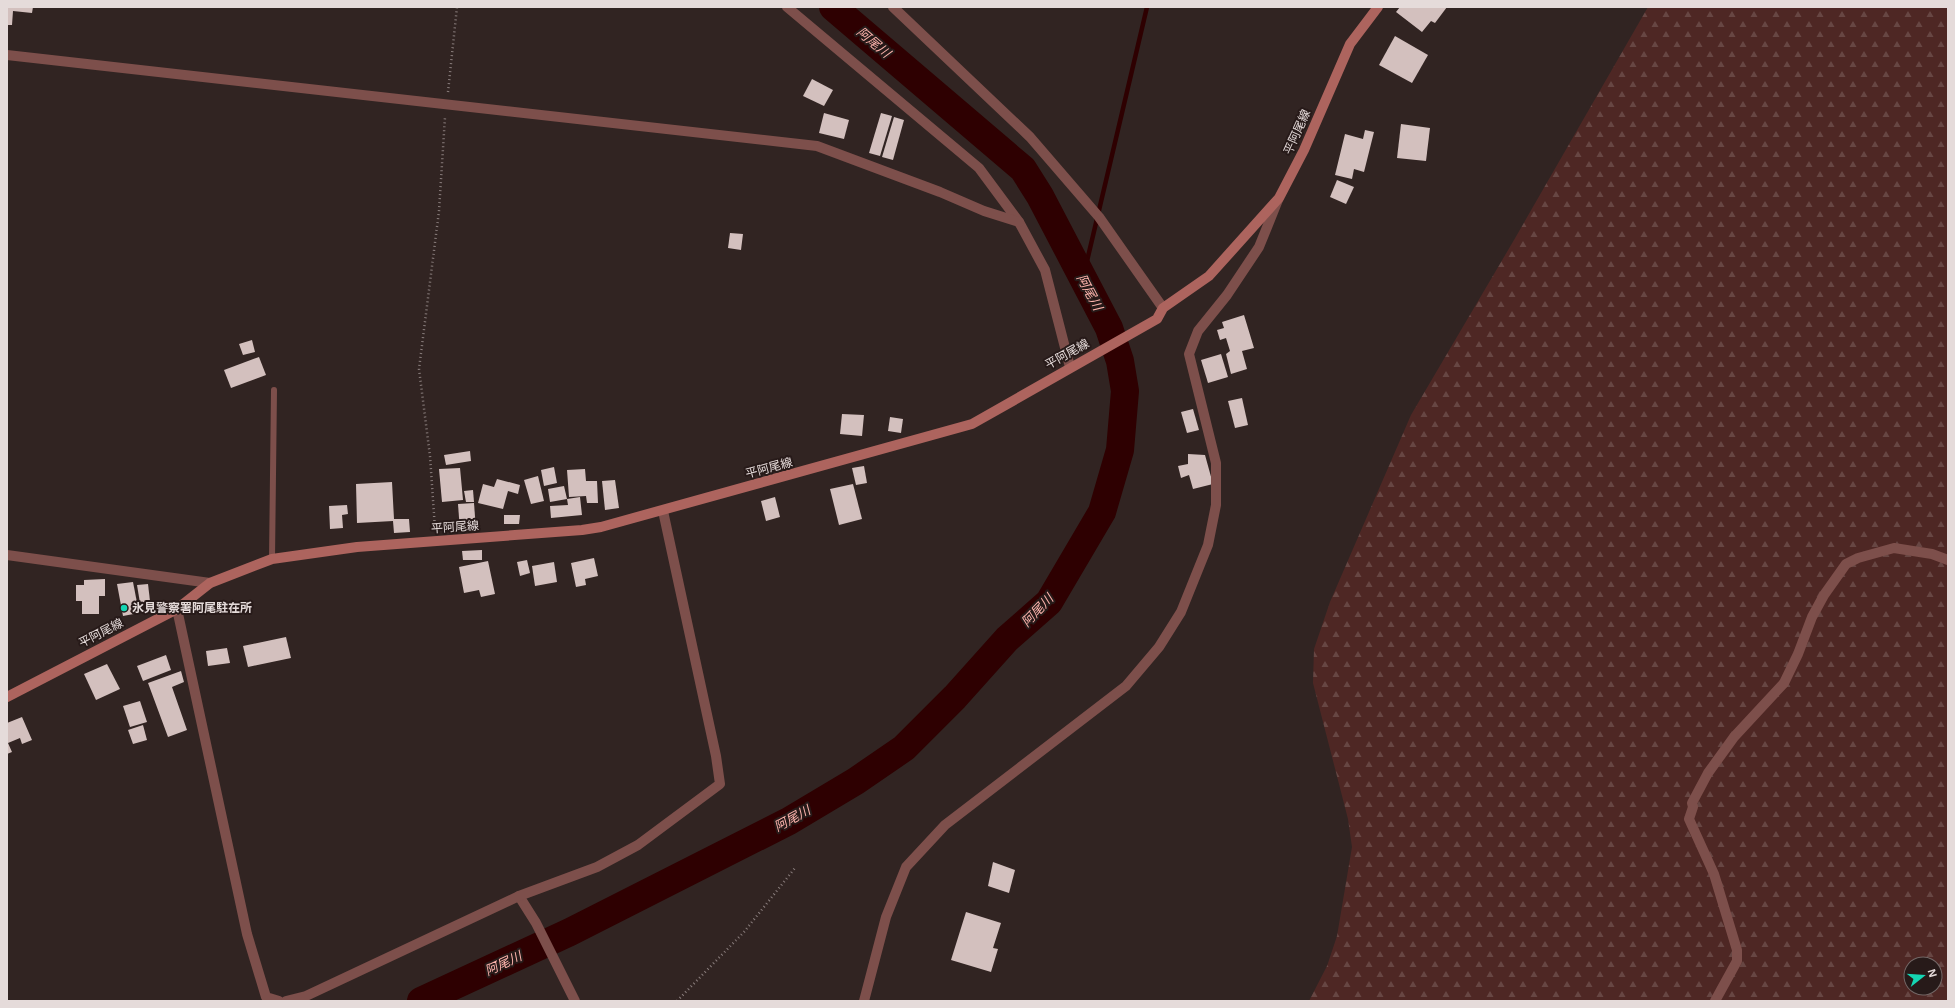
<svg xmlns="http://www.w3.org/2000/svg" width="1955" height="1008" font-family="Arial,'Noto Sans JP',sans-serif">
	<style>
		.forest { fill: url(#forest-firs); fill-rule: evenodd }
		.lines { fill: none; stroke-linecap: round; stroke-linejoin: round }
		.stream { stroke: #2e0001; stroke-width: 4.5 }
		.river { stroke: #2e0001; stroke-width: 28 }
		.building { fill: #d3c0be }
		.path { stroke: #8a7e7d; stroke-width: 2.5; stroke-dasharray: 1 3; stroke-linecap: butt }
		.lane { stroke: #7d4f4b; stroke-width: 6 }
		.street { stroke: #7d4f4b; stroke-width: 10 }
		.secondary { stroke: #ad645e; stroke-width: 10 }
		.poi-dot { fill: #15d5b3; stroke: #271a19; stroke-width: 1.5 }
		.labels { text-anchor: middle; stroke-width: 4; stroke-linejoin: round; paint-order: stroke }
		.street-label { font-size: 12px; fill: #e5dbda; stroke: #271a19 }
		.poi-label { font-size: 12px; font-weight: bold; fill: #e5dbda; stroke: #271a19; text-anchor: start }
		.water-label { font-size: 13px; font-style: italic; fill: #feb4ad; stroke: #271a19 }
	</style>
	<defs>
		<pattern id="forest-firs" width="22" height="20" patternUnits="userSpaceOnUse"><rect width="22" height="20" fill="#4e2724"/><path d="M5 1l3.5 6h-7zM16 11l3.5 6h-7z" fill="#674643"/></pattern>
	</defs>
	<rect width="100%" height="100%" fill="#312422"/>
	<!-- forest -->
	<path class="forest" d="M1648 7 1948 8V1001H1309L1327 966 1337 936 1352 847 1348 819 1313 683 1314 649 1330 602 1411 415 1514 240ZM1911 964H1935V988H1911Z"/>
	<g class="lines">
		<!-- stream -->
		<polyline class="stream" points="1083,278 1147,7"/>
		<!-- river -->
		<polyline class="river" points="421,1001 570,932 789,821 856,781 904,748 955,697 1007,639 1049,602 1102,512 1120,450 1125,391 1120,361 1109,328 1040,196 1023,169 833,7"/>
	</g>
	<!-- building -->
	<g class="building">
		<polygon points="7,7 33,7 32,13 13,11 12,25 7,25"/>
		<polygon points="1400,7 1447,7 1435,23 1431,21 1422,32 1396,12"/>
		<polygon points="1395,36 1428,55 1412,83 1379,65"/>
		<polygon points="812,79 833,90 824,106 803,96"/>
		<polygon points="824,113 849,120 844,139 819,133"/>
		<polygon points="881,113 892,116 880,156 869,153"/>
		<polygon points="894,117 904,120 893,160 882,157"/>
		<polygon points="1401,124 1430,128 1426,161 1397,158"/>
		<polygon points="1365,130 1374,132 1364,172 1354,169 1352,179 1335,175 1345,134 1363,139"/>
		<polygon points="1337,180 1354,187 1346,204 1330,197"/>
		<polygon points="730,233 743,234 741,250 728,248"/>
		<polygon points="1244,315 1254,348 1242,351 1247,369 1231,374 1226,354 1230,351 1226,338 1220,340 1217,330 1224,328 1222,322"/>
		<polygon points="252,340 255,352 243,355 239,344"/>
		<polygon points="1221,354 1228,377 1208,383 1201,360"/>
		<polygon points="259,357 266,375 231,388 224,370"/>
		<polygon points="1242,398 1248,425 1235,428 1228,401"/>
		<polygon points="1193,409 1199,430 1187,433 1181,412"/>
		<polygon points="842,414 864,415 862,436 840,434"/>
		<polygon points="890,417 903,419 901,433 888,431"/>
		<polygon points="470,451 471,461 446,465 444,455"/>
		<polygon points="1188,454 1205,455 1213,484 1193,489 1189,475 1181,478 1178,466 1188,464"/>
		<polygon points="864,466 867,483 856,485 852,468"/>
		<polygon points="554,467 557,483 544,486 541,470"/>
		<polygon points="460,468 463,500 442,502 439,469"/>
		<polygon points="585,469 586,481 597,481 598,503 587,503 586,496 569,497 567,470"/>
		<polygon points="538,476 544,501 531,504 524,480"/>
		<polygon points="497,479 520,485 518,494 508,491 503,509 478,503 483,484 494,487"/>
		<polygon points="615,480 619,508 605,510 602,481"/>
		<polygon points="392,482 394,519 409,519 410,532 394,533 393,521 357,523 356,484"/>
		<polygon points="853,484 862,519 839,525 830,489"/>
		<polygon points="564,486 567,499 550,502 548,489"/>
		<polygon points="473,490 474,502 466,502 464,491"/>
		<polygon points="580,497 582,515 551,518 550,506 568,505 567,499"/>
		<polygon points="775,497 780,517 766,521 761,501"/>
		<polygon points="474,503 476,530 460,531 458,504"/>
		<polygon points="347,505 348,514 342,515 343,528 330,529 329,506"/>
		<polygon points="504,515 520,515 519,524 504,524"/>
		<polygon points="482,550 482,560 463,560 462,551"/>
		<polygon points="594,558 598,576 585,579 586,585 576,587 571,563"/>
		<polygon points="527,560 530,573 520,576 517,562"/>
		<polygon points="488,561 495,594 481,597 479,590 464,593 459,567"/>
		<polygon points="554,562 557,582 535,586 532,566"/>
		<polygon points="105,579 105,596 99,596 99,614 82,614 82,601 76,601 76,585 84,585 84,580"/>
		<polygon points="133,582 139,613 123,616 117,584"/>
		<polygon points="148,584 150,601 140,603 137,585"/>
		<polygon points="286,637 291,658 248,667 243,646"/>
		<polygon points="227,648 230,663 208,666 206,651"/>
		<polygon points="166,655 171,670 143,681 137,666"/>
		<polygon points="107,664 120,689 96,700 84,674"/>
		<polygon points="181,671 184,682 172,687 187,730 168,737 148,683"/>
		<polygon points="140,701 147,722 130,727 123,706"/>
		<polygon points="22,717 32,740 22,744 20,738 8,743 12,752 7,754 7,723"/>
		<polygon points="143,725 147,740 133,744 128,730"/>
		<polygon points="993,862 1015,870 1009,893 988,886"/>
		<polygon points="966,912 1001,923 993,948 998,949 991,972 951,960"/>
	</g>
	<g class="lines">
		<!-- path -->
		<g class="path">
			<polyline points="448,92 457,7"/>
			<polyline points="435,529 430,456 419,369 439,211 445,117"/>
			<polyline points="677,1001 744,932 795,868"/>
		</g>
		<!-- lane -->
		<polyline class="lane" points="272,559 274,390"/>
		<!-- street -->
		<g class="street">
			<polyline points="787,7 979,168 1019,222 1045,270 1070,367"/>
			<polyline points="893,7 1030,137 1099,217 1163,308"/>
			<polyline points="7,55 817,146 940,192 984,211 1019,222"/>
			<polyline points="7,555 210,583"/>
			<polyline points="177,609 247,934 266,997 279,1001"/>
			<polyline points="519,896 536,923 575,1001"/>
			<polyline points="286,1001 306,996 519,896 597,867 638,845 720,784 716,756 663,511"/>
			<polyline points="864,1001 886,917 906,867 945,825 1126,686 1159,647 1181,612 1208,545 1216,505 1216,463 1189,354 1198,331 1227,295 1259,247 1278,200"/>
			<polyline points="1715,1001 1737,961 1737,950 1714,874 1689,819 1693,807 1692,803 1708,773 1734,737 1784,683 1798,654 1812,617 1824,595 1846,564 1858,558 1894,548 1932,554 1948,560"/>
		</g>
		<!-- secondary -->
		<polyline class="secondary" points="7,697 177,609 210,583 272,559 357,547 582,530 601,527 972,424 1157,319 1163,308 1209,276 1279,198 1304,150 1350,44 1378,7"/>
	</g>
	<!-- markers -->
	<circle class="poi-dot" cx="124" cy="608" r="4"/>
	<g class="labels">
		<!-- street labels -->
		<g class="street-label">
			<text transform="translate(1297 132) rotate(-66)" y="4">平阿尾線</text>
			<text transform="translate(1067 354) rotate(-29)" y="4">平阿尾線</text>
			<text transform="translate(769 468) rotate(-15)" y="4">平阿尾線</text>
			<text transform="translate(455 527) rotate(-4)" y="4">平阿尾線</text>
			<text transform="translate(101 633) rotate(-27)" y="4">平阿尾線</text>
		</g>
		<!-- poi labels -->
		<g class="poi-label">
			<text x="132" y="612">氷見警察署阿尾駐在所</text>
		</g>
		<!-- water labels -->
		<g class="water-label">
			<text transform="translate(874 42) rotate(40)" y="5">阿尾川</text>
			<text transform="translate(1090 292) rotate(62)" y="5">阿尾川</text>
			<text transform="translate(1037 610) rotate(-46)" y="5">阿尾川</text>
			<text transform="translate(792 818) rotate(-29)" y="5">阿尾川</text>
			<text transform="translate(503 963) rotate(-25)" y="5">阿尾川</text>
		</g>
	</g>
	<!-- border -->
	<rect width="1955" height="1008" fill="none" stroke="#e5dbda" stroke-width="16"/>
	<!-- north arrow -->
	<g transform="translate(1923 976) rotate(73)"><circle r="19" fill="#271a19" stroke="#736766"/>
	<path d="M0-3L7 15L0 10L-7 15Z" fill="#15d5b3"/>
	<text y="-6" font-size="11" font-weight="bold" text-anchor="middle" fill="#e5dbda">N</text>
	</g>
</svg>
